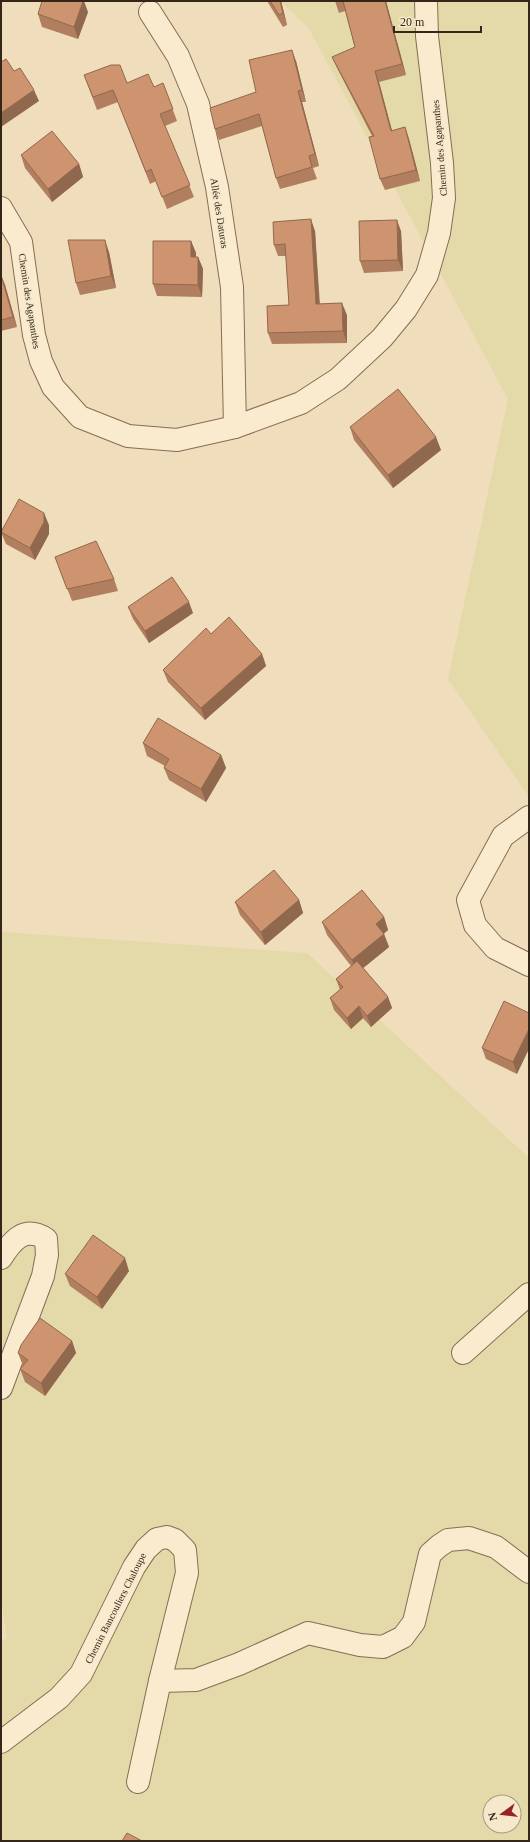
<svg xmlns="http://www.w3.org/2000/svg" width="530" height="1842" font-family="'Times New Roman',serif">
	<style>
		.farmland { fill: #e4d9a8; fill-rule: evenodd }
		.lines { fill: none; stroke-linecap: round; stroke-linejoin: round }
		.minor-casing { stroke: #866d55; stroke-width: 24 }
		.minor { stroke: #faebce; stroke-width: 22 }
		.wall { fill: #b17f5f }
		.shaded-wall { fill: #90684e }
		.building { fill: #ce946f; stroke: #90684e }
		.labels { text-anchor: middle; stroke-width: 3; stroke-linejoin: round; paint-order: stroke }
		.street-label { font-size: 10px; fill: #35261a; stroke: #f6e8cb }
	</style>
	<rect width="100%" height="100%" fill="#efddbb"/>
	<!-- farmland -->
	<g class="farmland">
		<polygon points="280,1 529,1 529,797 448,679 508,399 308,27"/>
		<path d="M1 932 307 953 529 1158V1841H1V1641L7 1638 1 1599ZM490 1802H514V1826H490Z"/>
	</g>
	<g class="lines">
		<!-- minor casing -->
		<g class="minor-casing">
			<g id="minor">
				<polyline points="150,12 178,56 198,104 217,187 232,287 235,427"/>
				<polyline points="1,208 21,242 34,335 41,361 53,387 80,417 128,436 177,440 235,427 301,403 338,379 382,338 406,309 427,275 439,233 444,198 442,163 427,36 426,1"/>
				<polyline points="529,817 503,836 468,900 475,925 495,948 529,965"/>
				<path d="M1 1258C12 1241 24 1225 46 1239L47 1255 43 1276 1 1388"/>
				<polyline points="463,1353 529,1294"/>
				<polyline points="160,1681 196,1680 239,1664 308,1633 360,1645 383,1647 403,1637 414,1622 430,1554 439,1546 448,1540 469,1538 496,1547 529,1572"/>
				<polyline points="1,1742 59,1698 81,1674 134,1567 146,1549 157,1539 167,1537 175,1540 185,1550 187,1573 160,1681 138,1782"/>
			</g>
		</g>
		<!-- minor -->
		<use href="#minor" class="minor"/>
	</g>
	<!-- wall -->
	<g class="wall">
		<polygon points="267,1 281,1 287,25 283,27"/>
		<polygon points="335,1 388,1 386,2 406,75 379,82 392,131 405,127 409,139 420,181 385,190 380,179 372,136 337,68 332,57 355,47 345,11 339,13"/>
		<polygon points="88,12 78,39 42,27 38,14"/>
		<polygon points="296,61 306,102 302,102 319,166 313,168 317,179 280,189 276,178 262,126 219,140 215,129"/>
		<polygon points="84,75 154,87 163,83 177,121 165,126 194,197 167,209 156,181 150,184 118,102 97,110"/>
		<polygon points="21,155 79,164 83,177 52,202 25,168"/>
		<polygon points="315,231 320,304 347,315 347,343 272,344 268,333 289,305 286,256 278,256 274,245"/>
		<polygon points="401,231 403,271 364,273 360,261"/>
		<polygon points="191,241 196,253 196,257 198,257 203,269 202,297 157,296 153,284"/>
		<polygon points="109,252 116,288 80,295 76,283"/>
		<polygon points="1,275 5,285 17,327 1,331"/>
		<polygon points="350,427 441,450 393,488 354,440"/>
		<polygon points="49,525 49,534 35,560 6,544 1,532"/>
		<polygon points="55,557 114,579 118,591 72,601"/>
		<polygon points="128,607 193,613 149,643 133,619"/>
		<polygon points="211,634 262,654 266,666 205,720 168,682 163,670"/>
		<polygon points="143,743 221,755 226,768 206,802 169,780 164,768 165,766 147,756"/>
		<polygon points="299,900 303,913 265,945 240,915 235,902"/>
		<polygon points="384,917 388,930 384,934 389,947 363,968 388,997 392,1008 371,1027 363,1018 351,1029 334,1010 330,998 340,990 336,979 351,966 327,935 322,922"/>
		<polygon points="529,1013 517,1074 486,1059 482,1048"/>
		<polygon points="129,1271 102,1309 70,1286 65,1274"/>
		<polygon points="72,1341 76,1353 45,1396 25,1382 20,1369 23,1366 18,1353"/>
	</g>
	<!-- shaded-wall -->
	<g class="shaded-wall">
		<polygon points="83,1 84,1 88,12 78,39 74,27"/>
		<polygon points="280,1 281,1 287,25 283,13"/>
		<polygon points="385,1 386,1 406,75 402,64"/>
		<polygon points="292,50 296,61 306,102 302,90"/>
		<polygon points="375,71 379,82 395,142 391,131"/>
		<polygon points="34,90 39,101 1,127 1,113"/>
		<polygon points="298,91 302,102 319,166 315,154"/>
		<polygon points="405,127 409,139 420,181 416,170"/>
		<polygon points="79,164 83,177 52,202 48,189"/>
		<polygon points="311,219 315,231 320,316 316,304"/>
		<polygon points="397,220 401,231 403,271 398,260"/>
		<polygon points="105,240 109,252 116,288 111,276"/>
		<polygon points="191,241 196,253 196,269 191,257"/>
		<polygon points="198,257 203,269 202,297 198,285"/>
		<polygon points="1,275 5,285 17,327 13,317"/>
		<polygon points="342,303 347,315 347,343 343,331"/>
		<polygon points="436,437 441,450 393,488 388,475"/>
		<polygon points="44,513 49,525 49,534 35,560 30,548"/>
		<polygon points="189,602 193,613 149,643 145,631"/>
		<polygon points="262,654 266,666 205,720 201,708"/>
		<polygon points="221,755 226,768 206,802 201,789"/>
		<polygon points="299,900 303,913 265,945 261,932"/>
		<polygon points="384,917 388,930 380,936 376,924"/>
		<polygon points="384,934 389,947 357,973 352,960"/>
		<polygon points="388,997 392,1008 371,1027 367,1016"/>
		<polygon points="359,1006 363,1018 351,1029 347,1018"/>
		<polygon points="529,1029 529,1049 517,1074 513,1062"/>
		<polygon points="125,1258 129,1271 102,1309 97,1297"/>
		<polygon points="72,1341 76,1353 45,1396 41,1383"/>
	</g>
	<!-- building -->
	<g class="building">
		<polygon points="42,1 83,1 74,27 38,14"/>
		<polygon points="270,1 280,1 283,13 279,15"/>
		<polygon points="343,1 385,1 402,64 375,71 391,131 405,127 416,170 380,179 369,137 374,136 332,57 355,47"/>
		<polygon points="292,50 302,90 298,91 315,154 309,156 312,167 276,178 259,114 215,129 210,108 256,92 249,60"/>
		<polygon points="6,59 14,71 20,68 34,90 1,113 1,62"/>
		<polygon points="111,65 120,65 127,83 148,74 154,87 163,83 173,109 160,114 190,185 162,197 151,169 146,172 113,90 93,97 84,75"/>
		<polygon points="52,131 79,164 48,189 21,155"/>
		<polygon points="311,219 316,304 342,303 343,331 268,333 267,306 289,305 285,244 274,245 273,222"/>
		<polygon points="397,220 398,260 360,261 359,221"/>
		<polygon points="68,240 105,240 111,276 76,283"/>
		<polygon points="153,241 191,241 191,257 198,257 198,285 153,284"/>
		<polygon points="1,275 13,317 1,320"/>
		<polygon points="398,389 436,437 388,475 350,427"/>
		<polygon points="19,499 44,513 44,522 30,548 1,532"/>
		<polygon points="96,541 114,579 67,589 55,557"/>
		<polygon points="172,577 189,602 145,631 128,607"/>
		<polygon points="229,617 262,654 201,708 163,670 206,628 211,634"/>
		<polygon points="158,718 221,755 201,789 164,768 169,759 143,743"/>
		<polygon points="274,870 299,900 261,932 235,902"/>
		<polygon points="362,890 384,917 376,924 384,934 352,960 322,922"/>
		<polygon points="357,961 388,997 367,1016 359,1006 347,1018 330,998 343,987 336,979"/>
		<polygon points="504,1001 529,1013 529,1029 513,1062 482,1048"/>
		<polygon points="93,1235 125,1258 97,1297 65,1274"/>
		<polygon points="40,1318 72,1341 41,1383 20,1369 28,1360 18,1353 21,1345"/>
		<polygon points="127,1833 142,1841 122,1841"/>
	</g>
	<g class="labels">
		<!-- street labels -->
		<g class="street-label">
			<text transform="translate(439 148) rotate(-95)" y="4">Chemin des Agapanthes</text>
			<text transform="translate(220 213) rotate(81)" y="4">Allée des Daturas</text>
			<text transform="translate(30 301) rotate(81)" y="4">Chemin des Agapanthes</text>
			<text transform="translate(115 1608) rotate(-63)" y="4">Chemin Bancouliers Chaloupe</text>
		</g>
	</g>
	<!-- border -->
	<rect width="530" height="1842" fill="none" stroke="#35261a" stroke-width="4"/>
	<!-- north arrow -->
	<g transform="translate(502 1814) rotate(255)"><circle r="19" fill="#f6e8cb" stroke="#a99a84"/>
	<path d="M0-3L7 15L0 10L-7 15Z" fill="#972328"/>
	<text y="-6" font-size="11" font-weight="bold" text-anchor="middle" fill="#35261a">N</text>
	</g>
	<!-- scale -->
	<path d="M394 26v6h87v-6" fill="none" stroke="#35261a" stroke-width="2"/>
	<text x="400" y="26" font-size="12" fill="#35261a" stroke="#f6e8cb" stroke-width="3" paint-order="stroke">20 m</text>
</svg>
